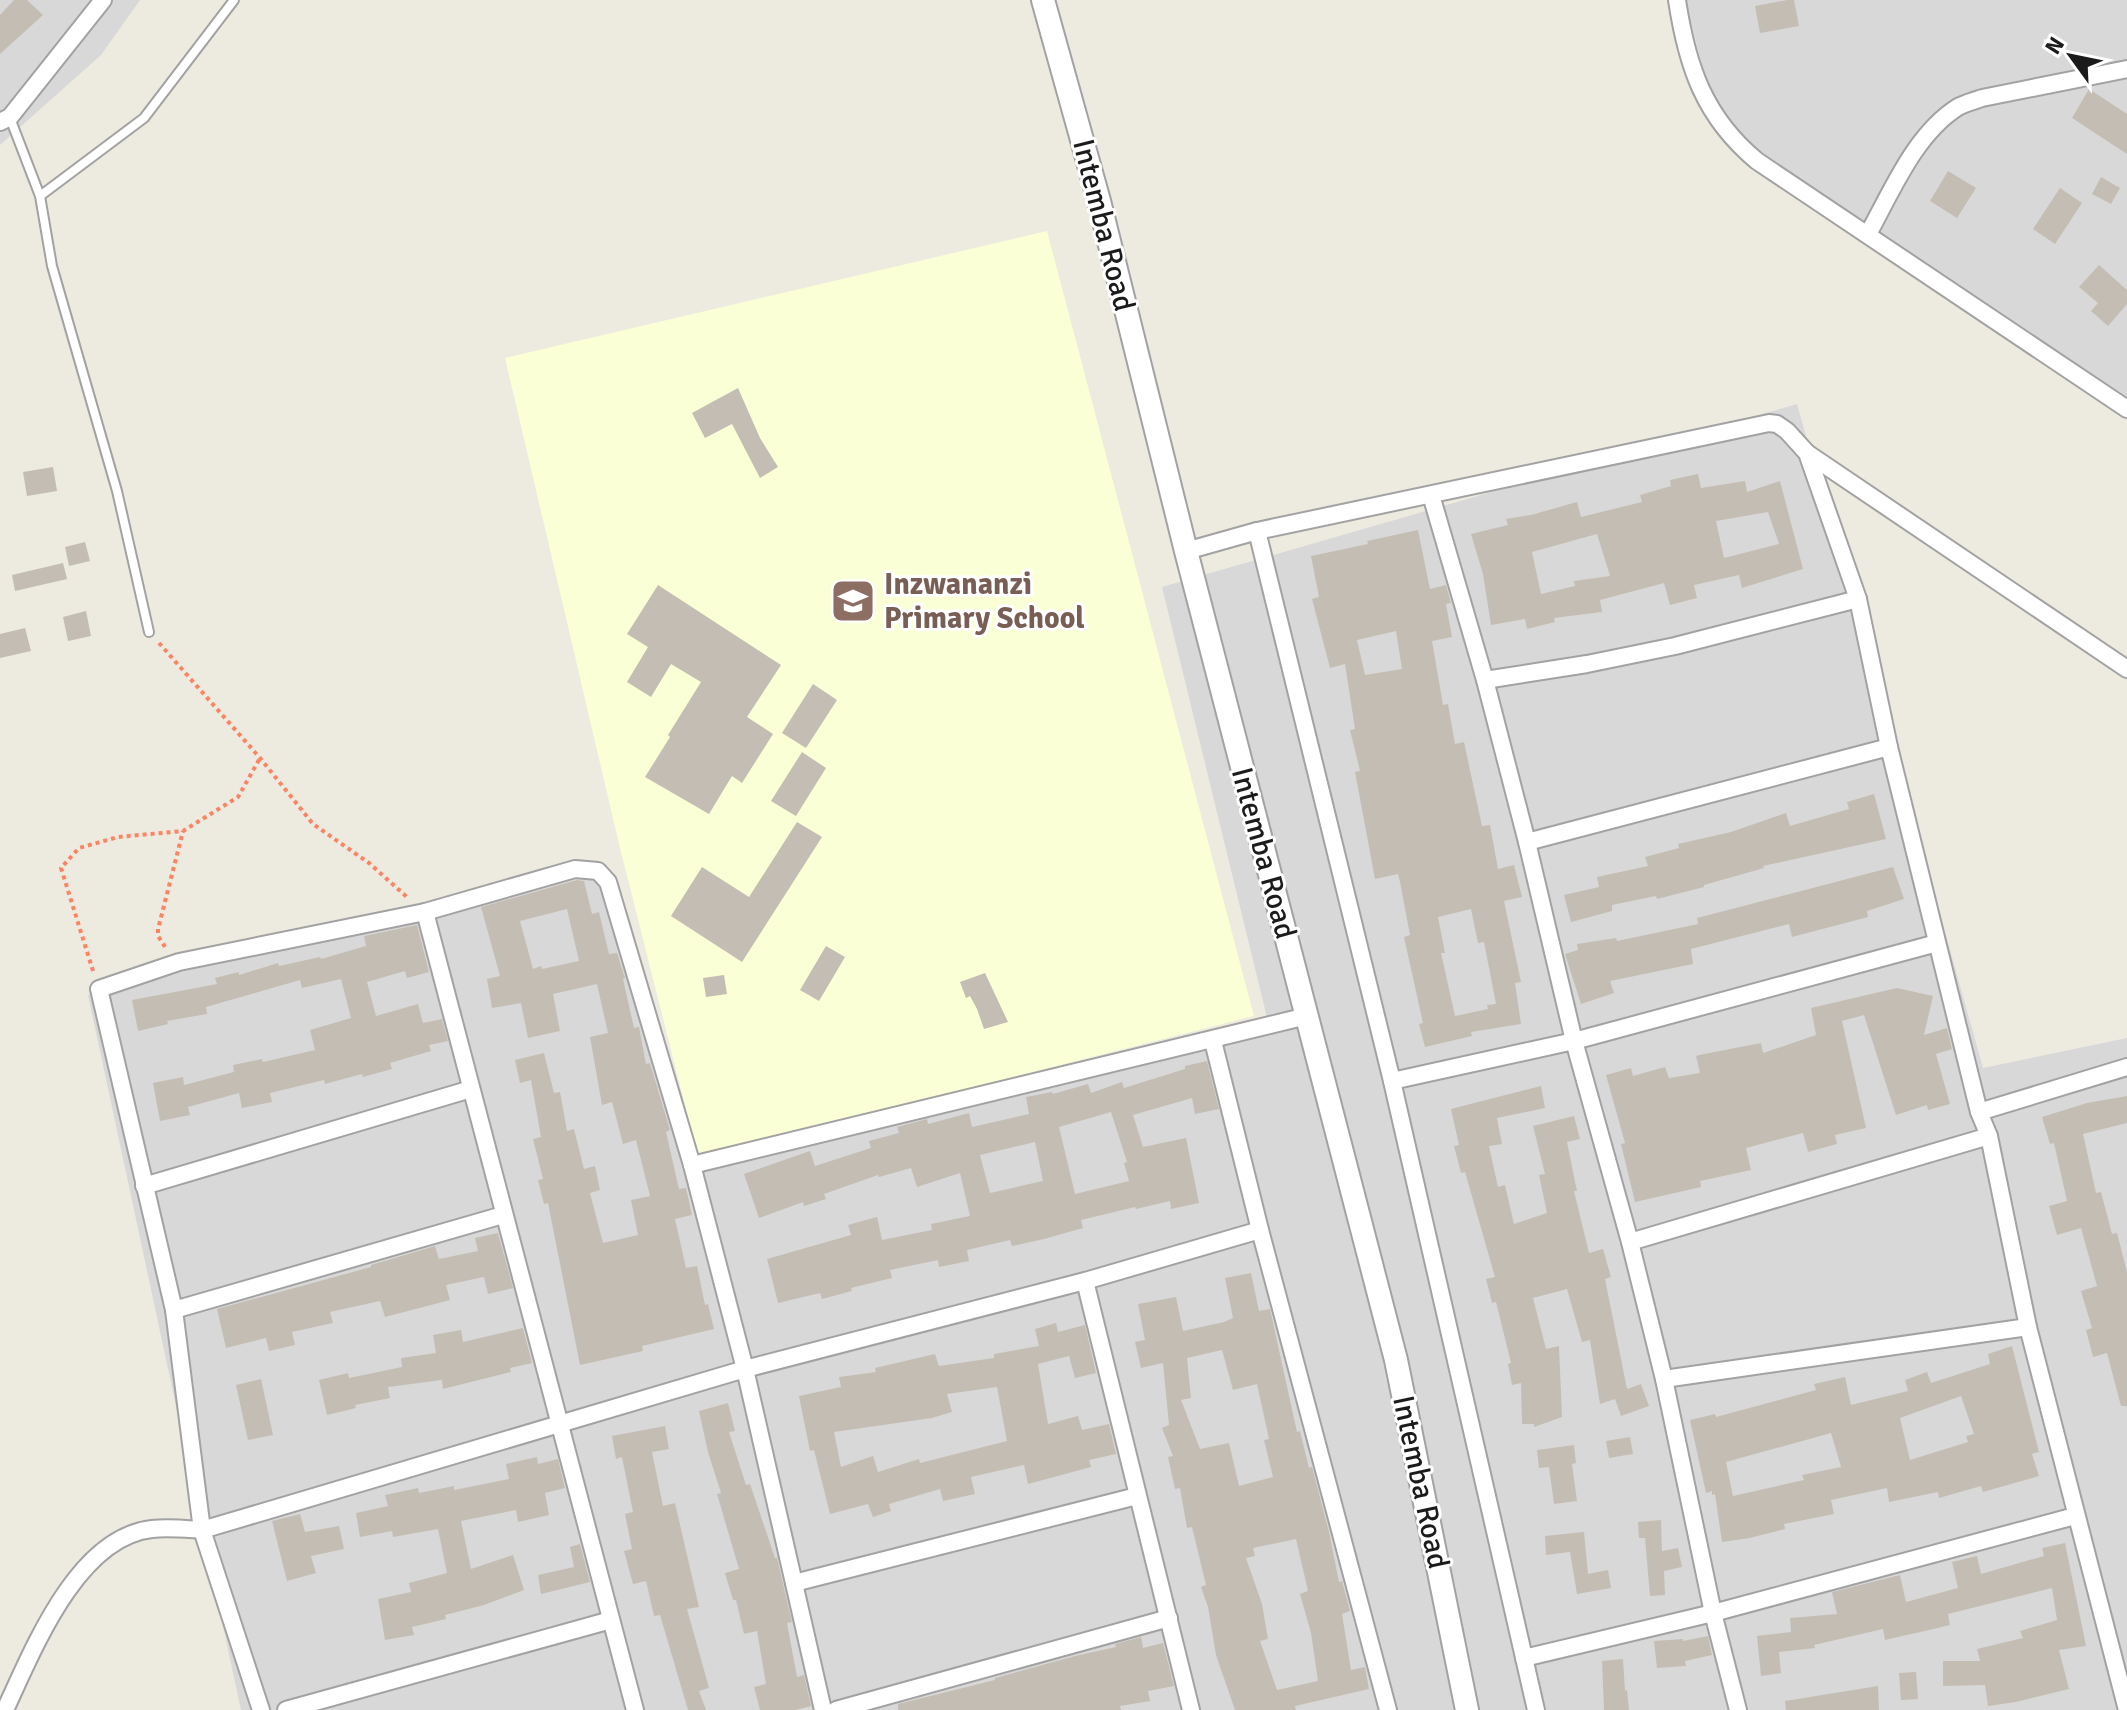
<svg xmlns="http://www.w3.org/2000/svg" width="2127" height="1710" font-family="Signika,sans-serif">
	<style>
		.residential { fill: #d9d8d8 }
		.education { fill: #faffd6 }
		.building { fill: #c4bdb3; fill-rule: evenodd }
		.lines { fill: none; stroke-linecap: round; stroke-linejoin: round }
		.service-casing { stroke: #a2a2a2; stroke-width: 12 }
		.minor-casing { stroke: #a2a2a2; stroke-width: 20 }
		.tertiary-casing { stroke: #a2a2a2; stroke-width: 26 }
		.path { stroke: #fc8462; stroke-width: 4; stroke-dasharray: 4 4; stroke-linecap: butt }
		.service { stroke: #fff; stroke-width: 8 }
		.minor { stroke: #fff; stroke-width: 16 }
		.tertiary { stroke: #fff; stroke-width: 22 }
		.labels { text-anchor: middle; stroke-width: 6; stroke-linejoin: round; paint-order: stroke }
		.street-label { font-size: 30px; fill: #1b1b1b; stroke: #fff }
		.education-label { font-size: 30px; font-weight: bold; fill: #785e54; stroke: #fff; text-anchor: start }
	</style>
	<rect width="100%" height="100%" fill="#edeae0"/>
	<!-- residential -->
	<g class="residential">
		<polygon points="0,0 140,0 101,55 0,145"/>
		<polygon points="1685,0 2127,0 2127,397 1737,138 1709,92"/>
		<polygon points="1797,404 1983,1068 2127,1038 2127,1710 241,1710 88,995 570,876 593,876 600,886 687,1171 1271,1034 1162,587"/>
	</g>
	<!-- education -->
	<polygon class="education" points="1047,231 1254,1016 698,1157 619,844 505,358"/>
	<!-- building -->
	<g class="building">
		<polygon points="14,0 27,0 43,15 0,54 0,15"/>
		<polygon points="1787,0 1794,0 1799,26 1760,33 1755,6"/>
		<polygon points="2089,89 2127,114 2127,154 2072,118"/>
		<polygon points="1948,171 1976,188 1957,218 1930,201"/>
		<polygon points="2101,177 2120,188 2111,204 2092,194"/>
		<polygon points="2060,188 2082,203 2055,244 2033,229"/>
		<polygon points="2099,265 2127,290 2127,304 2108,326 2091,311 2098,303 2079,287"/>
		<polygon points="738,388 760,438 778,467 760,478 732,424 705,438 692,413"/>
		<polygon points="53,467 57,491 27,496 23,472"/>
		<path d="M1698 474 1701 488 1745 481 1747 492 1780 481 1803 569 1742 588 1739 575 1694 585 1697 598 1670 605 1664 583 1600 600 1602 612 1554 618 1555 622 1527 629 1525 619 1491 625 1483 574 1471 534 1508 525 1506 519 1531 515 1577 502 1581 517 1642 502 1640 495 1671 486 1670 480ZM1768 512 1779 544 1724 558 1716 521ZM1597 534 1610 576 1574 581 1575 586 1541 594 1532 552Z"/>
		<path d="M1418 530 1430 589 1446 585 1451 603 1446 604 1452 637 1432 641 1443 705 1448 704 1455 744 1464 742 1482 826 1490 825 1498 869 1514 865 1522 897 1504 901 1521 982 1515 983 1521 1024 1471 1032 1472 1036 1425 1047 1419 1024 1423 1023 1404 937 1410 935 1400 882 1398 874 1375 879 1355 772 1360 771 1350 730 1355 729 1345 664 1330 668 1312 599 1319 597 1311 556 1368 544 1367 541ZM1396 631 1402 669 1365 675 1357 640ZM1471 909 1478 943 1484 942 1496 1004 1487 1005 1488 1009 1455 1016 1441 953H1445L1438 917Z"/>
		<polygon points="85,542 90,561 69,566 65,547"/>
		<polygon points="63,563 67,579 15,591 12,575"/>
		<polygon points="658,585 781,665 747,717 773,734 742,783 732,776 709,814 645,777 670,737 668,735 701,682 671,664 651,697 627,682 648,647 627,634"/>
		<polygon points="86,611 91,636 68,641 63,617"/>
		<polygon points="25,628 31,651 0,658 0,634"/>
		<polygon points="813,684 837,700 806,748 782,733"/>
		<polygon points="802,752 826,768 796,816 771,801"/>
		<polygon points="1874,794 1886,839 1763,866 1764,868 1704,885 1704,887 1657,899 1656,896 1612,905 1612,911 1571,922 1564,895 1599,887 1597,877 1648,866 1645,857 1679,848 1678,844 1731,832 1786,813 1790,826 1849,809 1847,802"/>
		<polygon points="797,822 822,837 742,962 671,916 702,867 749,897"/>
		<polygon points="1893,867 1904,899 1867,911 1868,917 1792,937 1789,924 1691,949 1693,964 1610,981 1614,993 1581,1004 1565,954 1578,950 1577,944 1616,938 1617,941 1698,924 1697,918"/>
		<path d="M577 880 584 881 592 914 599 912 609 954 617 953 625 978 623 979 634 1028 639 1027 646 1064 650 1063 670 1130 666 1132 679 1189 686 1188 692 1215 675 1219 686 1268 697 1266 705 1305 708 1304 714 1329 642 1346 643 1351 580 1365 548 1203 544 1204 538 1180 543 1179 533 1139 541 1137 531 1080 520 1083 515 1060 544 1053 554 1093 560 1092 567 1131 574 1129 584 1169 595 1166 600 1190 590 1193 603 1243 638 1235 631 1200 650 1196 636 1140 623 1144 612 1102 602 1105 590 1037 608 1033 597 984 553 994 560 1031 528 1038 521 1003 492 1008 487 979 500 976 481 907ZM567 909 579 961 542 969 541 966 533 969 520 921Z"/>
		<polygon points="417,925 429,972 407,978 405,971 367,982 376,1016 418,1004 423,1023 442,1019 448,1041 429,1045 431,1051 390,1063 392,1069 363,1077 362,1074 325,1084 324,1080 270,1093 272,1102 242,1108 239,1093 188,1107 190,1115 160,1121 153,1083 183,1077 184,1085 234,1072 233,1065 262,1059 263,1062 315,1050 310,1030 351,1018 341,979 302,988 300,980 206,1007 207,1014 167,1021 168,1024 138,1031 132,1000 217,984 215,978 239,972 239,975 278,963 279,966 320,957 321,959 366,946 364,936"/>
		<polygon points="826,946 845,957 819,1001 800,990"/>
		<polygon points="985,973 1008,1022 984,1029 977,1009 970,996 966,998 960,982"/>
		<polygon points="724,975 727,994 706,997 703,978"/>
		<polygon points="1897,988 1933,996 1924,1035 1947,1028 1952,1049 1936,1054 1950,1104 1928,1110 1927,1105 1896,1115 1864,1015 1842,1021 1866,1128 1835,1135 1837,1144 1808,1152 1803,1133 1746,1148 1751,1170 1700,1181 1701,1187 1635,1202 1621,1144 1625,1143 1606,1075 1631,1068 1633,1076 1665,1067 1669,1078 1700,1073 1696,1056 1699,1055 1761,1043 1763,1053 1816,1035 1811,1008"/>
		<path d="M1207 1061 1219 1109 1195 1114 1192 1098 1133 1115 1143 1147 1186 1138 1199 1203 1171 1209 1170 1201 1136 1209 1135 1207 1081 1220 1083 1228 1044 1239 1012 1246 1010 1240 967 1250 969 1261 939 1267 938 1260 890 1270 892 1278 851 1288 852 1291 822 1299 820 1293 778 1303 767 1259 851 1235 848 1225 877 1217 882 1240 932 1230 931 1224 970 1216 960 1173 917 1187 911 1168 879 1177 878 1175 824 1194 826 1199 804 1206 803 1202 759 1218 744 1174 810 1151 815 1166 871 1148 869 1141 899 1133 897 1127 927 1119 928 1124 969 1113 972 1127 1029 1114 1026 1097 1052 1092 1053 1094 1088 1084 1091 1093 1122 1082 1124 1088 1185 1069V1066ZM1111 1112 1127 1162 1124 1163 1129 1181 1075 1194 1059 1127ZM1035 1142 1043 1181 990 1193 980 1155Z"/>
		<polygon points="1541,1086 1545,1108 1497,1118 1502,1144 1489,1146 1498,1187 1505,1185 1514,1224 1547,1213 1539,1175 1545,1174 1533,1126 1574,1116 1580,1139 1567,1142 1577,1191 1574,1191 1589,1253 1603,1249 1611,1277 1605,1279 1627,1389 1641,1384 1649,1406 1621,1416 1615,1399 1600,1404 1590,1340 1582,1342 1567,1289 1533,1298 1546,1349 1559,1346 1562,1417 1534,1427 1534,1424 1522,1424 1521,1383 1512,1385 1508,1364 1511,1363 1496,1302 1492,1303 1486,1279 1495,1277 1465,1172 1461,1173 1454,1146 1459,1145 1451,1109"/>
		<polygon points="2127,1096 2127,1123 2083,1134 2096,1193 2101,1192 2112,1234 2117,1233 2127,1272 2127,1406 2121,1406 2107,1353 2093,1357 2086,1330 2092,1328 2081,1291 2097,1286 2081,1228 2057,1235 2049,1206 2067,1201 2054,1143 2050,1144 2042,1117 2087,1103"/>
		<polygon points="498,1233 513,1288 488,1294 484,1277 446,1285 450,1300 385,1317 380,1301 330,1312 333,1323 292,1332 295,1345 269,1351 266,1338 226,1348 217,1309 371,1267 371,1265 435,1246 439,1259 478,1251 475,1238"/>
		<path d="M1251 1273 1259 1311 1270 1309 1297 1432 1300 1431 1309 1468 1312 1467 1329 1532 1339 1582 1342 1581 1350 1611 1342 1614 1351 1670 1365 1667 1369 1689 1295 1706 1296 1710H1235L1216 1655 1208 1607 1201 1587 1206 1585 1192 1527 1187 1528 1180 1488 1175 1489 1168 1457 1173 1456 1162 1428 1169 1425 1163 1363 1141 1368 1135 1342 1145 1340 1138 1304 1176 1297 1183 1331 1224 1322 1233 1318 1225 1278ZM1222 1350 1233 1390 1257 1384 1269 1439 1264 1440 1273 1477 1239 1486 1229 1443 1200 1449 1181 1400 1191 1398 1187 1358ZM1296 1539 1308 1591 1300 1594 1311 1633 1318 1681 1277 1690 1260 1641 1268 1639 1262 1604 1246 1558 1255 1556 1253 1548Z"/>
		<path d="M1056 1323 1058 1332 1085 1325 1096 1373 1075 1378 1069 1356 1038 1364 1048 1424 1078 1416 1082 1430 1109 1424 1116 1454 1089 1460 1091 1467 1028 1484 1024 1465 971 1477 975 1494 943 1501 940 1489 889 1504 891 1511 873 1517 868 1504 830 1514 814 1450 810 1451 799 1396 841 1387 839 1377 876 1372 875 1368 935 1354 939 1366 994 1358V1354L1039 1346 1035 1329ZM997 1387 1007 1441 920 1463 919 1459 878 1472 873 1456 841 1467 834 1432 932 1418 952 1412 947 1394Z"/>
		<polygon points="523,1328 532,1363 510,1368 511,1372 443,1389 442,1380 388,1387 390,1398 355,1405 356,1408 327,1415 319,1380 348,1373 349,1378 402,1367 401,1358 436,1353 433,1335 461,1330 463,1342"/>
		<path d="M2012 1346 2039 1452 2032 1454 2039 1476 1983 1492 1981 1486 1939 1498 1938 1492 1889 1502 1887 1488 1831 1500 1834 1514 1784 1524 1785 1529 1750 1538 1722 1542 1715 1494 1712 1495V1491L1706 1493 1690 1420 1715 1414 1716 1417 1816 1390 1814 1384 1845 1377 1851 1405 1908 1391 1905 1380 1927 1372 1931 1383 1990 1364 1988 1354ZM1961 1396 1974 1434 1966 1436 1968 1442 1910 1460 1900 1418ZM1831 1433 1841 1467 1802 1475 1804 1480 1733 1496 1726 1462Z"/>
		<polygon points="261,1379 273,1435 248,1440 236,1385"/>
		<polygon points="728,1403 735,1431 729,1432 746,1485 750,1484 775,1558 777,1558 792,1622 787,1623 797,1677 804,1675 811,1706 796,1710 760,1710 754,1687 766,1684 757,1631 744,1634 736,1600 733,1600 725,1573 739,1569 717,1494 721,1493 708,1452 699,1411"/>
		<polygon points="665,1426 669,1449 652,1452 663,1506 675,1503 699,1607 687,1609 709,1688 699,1691 706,1710 688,1710 660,1615 654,1616 646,1581 633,1584 624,1551 632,1549 625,1514 633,1512 622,1457 616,1459 612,1436"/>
		<polygon points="1630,1437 1633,1454 1609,1458 1606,1441"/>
		<polygon points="1574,1445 1576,1463 1572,1464 1577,1501 1554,1504 1549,1467 1539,1468 1537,1450"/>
		<polygon points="537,1457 538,1464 558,1459 565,1488 545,1493 549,1515 518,1522 516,1510 461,1521 471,1569 513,1555 524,1590 484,1605 445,1615 446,1619 412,1627 414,1635 385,1640 378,1599 411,1592 409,1583 447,1573 438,1529 393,1537 392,1531 360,1537 356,1513 388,1506 385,1495 418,1488 419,1493 454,1486 454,1490 509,1479 506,1464"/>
		<polygon points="300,1514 305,1532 339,1526 344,1549 311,1556 316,1573 287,1581 272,1521"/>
		<polygon points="1661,1520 1662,1551 1678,1548 1682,1567 1664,1571 1665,1595 1650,1596 1645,1538 1639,1538 1638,1522"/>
		<polygon points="1584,1532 1588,1574 1608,1570 1611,1588 1577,1594 1570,1552 1546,1555 1545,1536"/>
		<polygon points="2065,1543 2086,1646 2059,1650 2069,1689 2016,1702 1988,1706 1985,1685 1943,1686 1943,1661 1980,1661 1977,1649 2023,1638 2020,1631 2057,1620 2052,1588 1948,1614 1950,1625 1929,1630 1885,1640 1883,1629 1814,1645 1815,1648 1779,1652 1781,1673 1761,1676 1757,1636 1791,1632 1790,1618 1837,1614 1832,1592 1900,1575 1906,1602 1958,1588 1952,1562 1977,1556 1981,1574 2044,1556 2042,1548"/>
		<polygon points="580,1544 590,1582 541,1594 538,1575 574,1567 570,1547"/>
		<polygon points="1708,1636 1712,1655 1685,1661 1686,1666 1657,1668 1654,1641 1683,1639 1683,1641"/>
		<polygon points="1141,1637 1143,1648 1163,1643 1174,1686 1148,1691 1150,1701 1120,1706 1121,1710 898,1710 898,1704 995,1680 995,1678 1075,1656 1116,1647 1115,1644"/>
		<polygon points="1623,1659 1625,1691 1627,1690 1629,1710 1604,1710 1602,1661"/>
		<polygon points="1916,1672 1918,1699 1901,1700 1899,1673"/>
		<polygon points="1878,1686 1879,1710 1786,1710 1785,1701"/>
	</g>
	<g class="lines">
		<!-- service casing -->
		<g class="service-casing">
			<g id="service">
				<polyline points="10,118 40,196 52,266 117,491 149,632"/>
				<polyline points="40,196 144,118 234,0"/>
			</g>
		</g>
		<!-- minor casing -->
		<g class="minor-casing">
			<g id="minor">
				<path d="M1677 0C1687 66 1704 117 1757 161L2127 409"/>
				<polyline points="0,122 10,117 103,0"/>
				<path d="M1868 234C1892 191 1915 134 1958 107 1965 103 1974 101 1982 98L2127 69"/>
				<polyline points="1807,453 2127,669"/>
				<polyline points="1431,495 1485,680 1527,842 1574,1041 1630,1242 1664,1379 1713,1613 1738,1710"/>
				<polyline points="1257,531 1392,1081 1536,1710"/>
				<polyline points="1186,551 1257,531 1769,423 1777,424 1787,431 1807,453 1858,599 1889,747 1979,1112 1989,1136 2028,1327 2127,1710"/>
				<polyline points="1485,680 1587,664 1675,646 1858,599"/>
				<polyline points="1527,842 1889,747"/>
				<polyline points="425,912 635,1710"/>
				<polyline points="1213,1041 1260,1230 1388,1710"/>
				<polyline points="1392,1081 1574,1041 1937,943"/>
				<polyline points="1979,1112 2127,1067"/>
				<polyline points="692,1165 1307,1016"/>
				<polyline points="144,1186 471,1089"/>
				<polyline points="1630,1242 1989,1136"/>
				<polyline points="1085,1281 1191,1710"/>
				<polyline points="174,1310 503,1215"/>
				<polyline points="1664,1379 2028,1327"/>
				<polyline points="794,1583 1137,1496"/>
				<polyline points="1524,1658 1713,1613 2075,1516"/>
				<path d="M5 1710C33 1650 77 1537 152 1529 168 1527 186 1529 202 1530L745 1369 1085 1281 1260 1230"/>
				<polyline points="261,1710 202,1530 174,1310 99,989 179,962 425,912 575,869 598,871 608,882 692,1165 745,1369 823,1710"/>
				<polyline points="286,1710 611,1620"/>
				<polyline points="836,1710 1169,1618"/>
			</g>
		</g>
		<!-- tertiary casing -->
		<g class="tertiary-casing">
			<polyline id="tertiary" points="1043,0 1099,201 1186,551 1396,1360 1467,1710"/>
		</g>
		<!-- path -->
		<g class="path">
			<polyline points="159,643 260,758 313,824 369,863 408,898"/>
			<polyline points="165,947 158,936 158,929 183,831"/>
			<polyline points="93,971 61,868 79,848 118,837 183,831 238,797 260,758"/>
		</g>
		<!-- service -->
		<use href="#service" class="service"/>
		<!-- minor -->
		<use href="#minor" class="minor"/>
		<!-- tertiary -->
		<use href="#tertiary" class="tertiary"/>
	</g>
	<!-- icons -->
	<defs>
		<g id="school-square" transform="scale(2.3)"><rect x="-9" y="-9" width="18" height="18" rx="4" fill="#8d6e63" stroke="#fff"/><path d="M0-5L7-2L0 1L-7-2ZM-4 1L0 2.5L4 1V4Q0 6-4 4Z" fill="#fff"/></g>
	</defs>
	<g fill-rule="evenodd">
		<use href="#school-square" x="853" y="601"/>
	</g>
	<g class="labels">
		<!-- street labels -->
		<g class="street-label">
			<text transform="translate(1104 225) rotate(76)" y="10">Intemba Road</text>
			<text transform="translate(1264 853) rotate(75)" y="10">Intemba Road</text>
			<text transform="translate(1421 1482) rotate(78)" y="10">Intemba Road</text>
		</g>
		<!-- education labels -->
		<g class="education-label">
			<text x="884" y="594">Inzwananzi<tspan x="884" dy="34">Primary School</tspan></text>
		</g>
	</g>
	<!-- north arrow -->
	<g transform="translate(2071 56) rotate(303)" stroke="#ffffff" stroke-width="6" paint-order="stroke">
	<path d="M0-6L14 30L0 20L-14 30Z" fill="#1b1b1b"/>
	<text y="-12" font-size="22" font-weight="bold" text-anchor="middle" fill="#1b1b1b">N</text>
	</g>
</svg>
